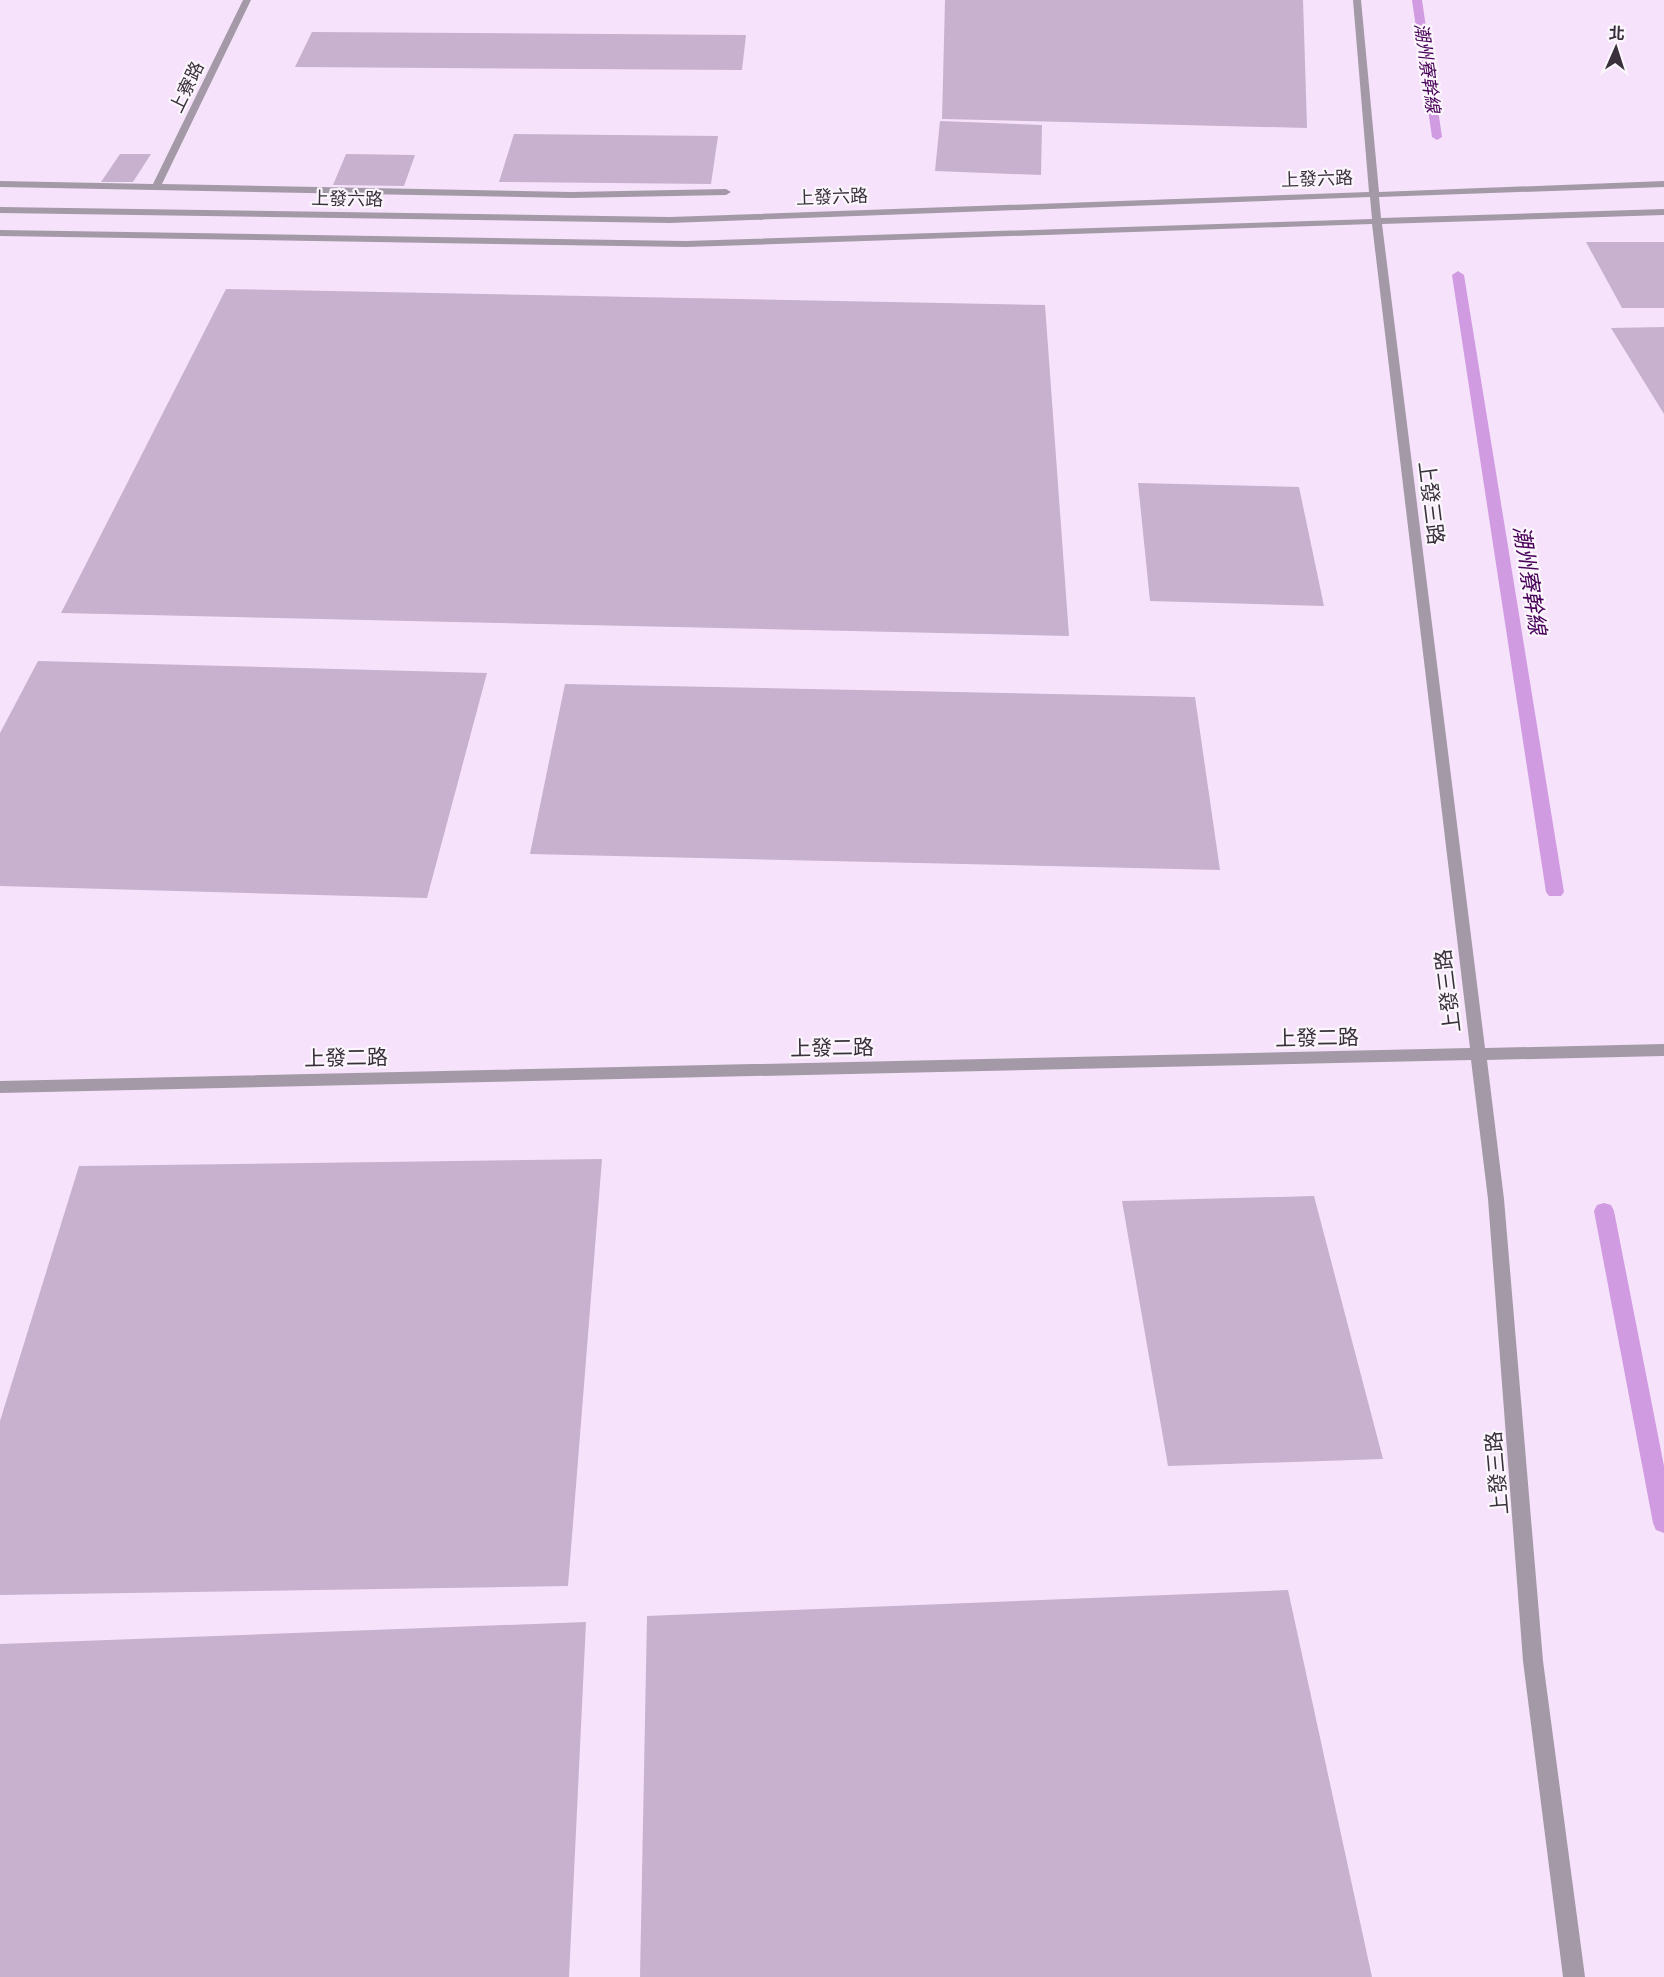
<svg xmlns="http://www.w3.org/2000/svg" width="1664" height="1977" font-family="'Open Sans','Noto Sans TC',sans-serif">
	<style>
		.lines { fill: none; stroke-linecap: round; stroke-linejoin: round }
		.stream { fill: #d19be1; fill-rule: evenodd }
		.building { fill: #c7b1ce }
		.lane { fill: #a49aa7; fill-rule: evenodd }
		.street { fill: #a49aa7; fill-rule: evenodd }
		.labels { text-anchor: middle; stroke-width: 4.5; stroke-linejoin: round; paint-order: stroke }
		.far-water-label { font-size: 18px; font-style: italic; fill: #480058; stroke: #fbf6fc }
		.far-street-label { font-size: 18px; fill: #39303c; stroke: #fbf6fc }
		.street-label { font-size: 21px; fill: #39303c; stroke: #fbf6fc }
		.water-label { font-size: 22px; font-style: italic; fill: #480058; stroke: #fbf6fc }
	</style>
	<rect width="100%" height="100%" fill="#f6e3fb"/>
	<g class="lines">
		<!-- stream -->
		<g class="stream">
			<polygon points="1412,0 1422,0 1442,137 1437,140 1432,137"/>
			<polygon points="1458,271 1464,275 1564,892 1561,896 1549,896 1546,892 1452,275"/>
			<polygon points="1604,1203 1611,1205 1614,1211 1664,1466 1664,1533 1656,1530 1653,1523 1594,1211 1597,1205"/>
		</g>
	</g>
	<!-- building -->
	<g class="building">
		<polygon points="945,0 1303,0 1307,128 942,119"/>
		<polygon points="312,32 746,35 742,70 295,67"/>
		<polygon points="940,121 1042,125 1041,175 935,171"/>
		<polygon points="514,134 718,136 711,184 499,182"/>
		<polygon points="120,154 151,154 133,182 101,182"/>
		<polygon points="346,154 415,155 404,186 333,185"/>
		<polygon points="1586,242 1664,242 1664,308 1622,308"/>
		<polygon points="226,289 1045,305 1069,636 61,613"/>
		<polygon points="1664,327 1664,414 1611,328"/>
		<polygon points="1138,483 1299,487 1324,606 1150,601"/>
		<polygon points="38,661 487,673 427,898 0,886 0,733"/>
		<polygon points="565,684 1195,697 1220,870 530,854"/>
		<polygon points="602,1159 568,1586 0,1595 0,1421 79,1166"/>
		<polygon points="1314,1196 1383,1459 1168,1466 1122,1201"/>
		<polygon points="1288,1590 1372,1977 640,1977 647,1616"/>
		<polygon points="586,1622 569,1977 0,1977 0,1644"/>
	</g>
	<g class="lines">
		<!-- lane -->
		<polygon class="lane" points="243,0 251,0 162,184 571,192 726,189 731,192 726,195 571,198 0,187 0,181 153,184"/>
		<!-- street -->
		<polygon class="street" points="1353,0 1361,0 1379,192 1664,181 1664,187 1379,197 1381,218 1664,209 1664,215 1382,224 1485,1048 1664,1044 1664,1056 1487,1060 1504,1199 1543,1661 1585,1977 1563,1977 1523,1661 1488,1199 1471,1060 0,1093 0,1081 1470,1048 1372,224 686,247 0,236 0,230 686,241 1372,219 1370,197 670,223 0,213 0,207 670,217 1369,192"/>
	</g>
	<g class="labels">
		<!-- far-water labels -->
		<g class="far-water-label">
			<text transform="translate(1427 68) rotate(82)" y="6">潮州寮幹線</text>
		</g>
		<!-- far-street labels -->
		<g class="far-street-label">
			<text transform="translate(187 87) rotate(-64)" y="6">上寮路</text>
			<text transform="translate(1317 179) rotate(-2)" y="6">上發六路</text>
			<text transform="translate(832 197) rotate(-2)" y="6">上發六路</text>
			<text transform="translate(347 199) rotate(1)" y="6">上發六路</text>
		</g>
		<!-- street labels -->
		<g class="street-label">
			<text transform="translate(1431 503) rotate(83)" y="7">上發三路</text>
			<text transform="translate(1448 991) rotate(-97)" y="7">上發三路</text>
			<text transform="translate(1317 1038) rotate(-1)" y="7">上發二路</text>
			<text transform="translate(832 1048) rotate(-1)" y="7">上發二路</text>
			<text transform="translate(346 1058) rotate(-1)" y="7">上發二路</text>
			<text transform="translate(1497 1473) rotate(-95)" y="7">上發三路</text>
		</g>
		<!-- water labels -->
		<g class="water-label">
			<text transform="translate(1530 580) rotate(81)" y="8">潮州寮幹線</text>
		</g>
	</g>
	<!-- north arrow -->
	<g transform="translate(1616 48) rotate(3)" stroke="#fbf6fc" stroke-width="4.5" paint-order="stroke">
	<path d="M0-4.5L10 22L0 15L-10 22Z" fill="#39303c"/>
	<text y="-9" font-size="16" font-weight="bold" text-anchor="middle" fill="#39303c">北</text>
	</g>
</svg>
